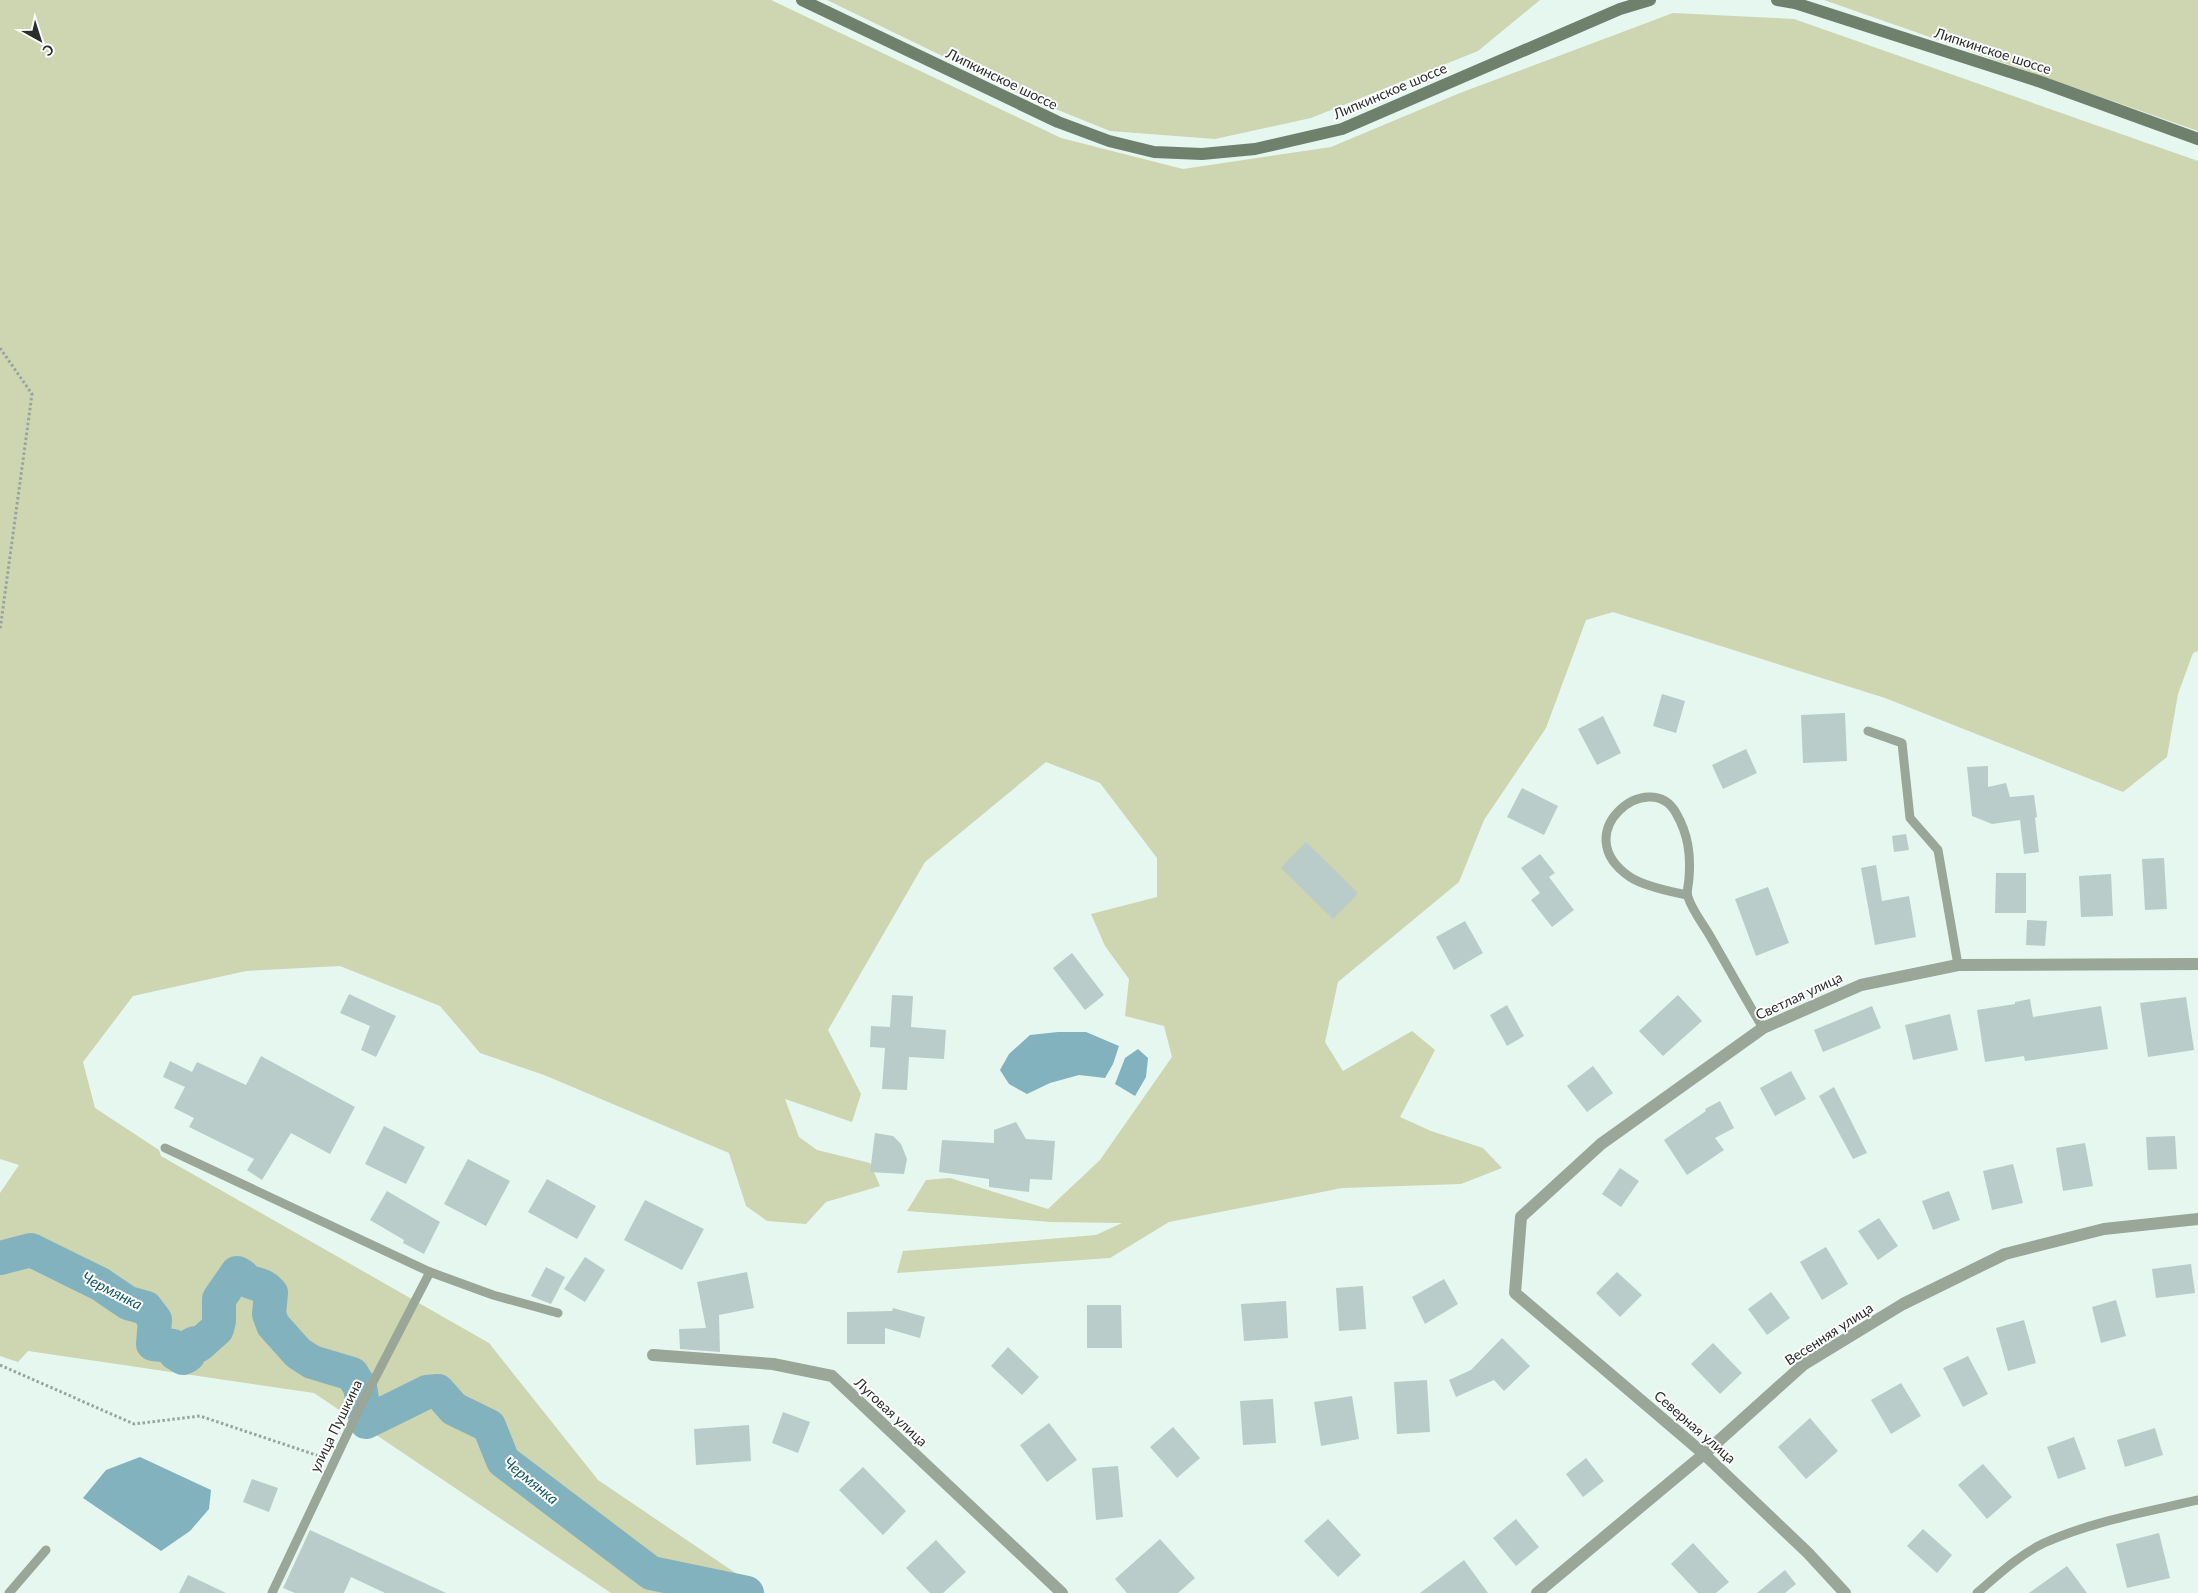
<svg xmlns="http://www.w3.org/2000/svg" width="2198" height="1593" font-family="Lato,sans-serif">
	<style>
		.green { fill: #cdd5b1 }
		.water { fill: #82b2bd }
		.lines { fill: none; stroke-linecap: round; stroke-linejoin: round }
		.river { stroke: #82b2bd; stroke-width: 34 }
		.building { fill: #b9ccca }
		.path { stroke: #98a49f; stroke-width: 3; stroke-dasharray: 2.5 2.5; stroke-linecap: butt }
		.lane { stroke: #99a698; stroke-width: 9 }
		.street { stroke: #99a698; stroke-width: 12 }
		.secondary { stroke: #6f816d; stroke-width: 12 }
		.labels { text-anchor: middle; stroke-width: 4; stroke-linejoin: round; paint-order: stroke }
		.street-label { font-size: 14px; fill: #292f2c; stroke: #fff }
		.water-label { font-size: 15px; font-style: italic; fill: #175966; stroke: #fff }
	</style>
	<rect width="100%" height="100%" fill="#e6f7f0"/>
	<!-- green -->
	<g class="green">
		<polygon points="0,0 771,0 1061,138 1183,169 1331,147 1460,93 1673,13 1794,19 2198,161 2198,651 2193,653 2178,694 2167,757 2123,792 1885,698 1613,612 1586,620 1546,728 1484,820 1459,882 1338,982 1325,1042 1343,1071 1412,1031 1435,1050 1400,1117 1431,1131 1483,1148 1502,1168 1461,1184 1342,1188 1169,1222 1110,1258 897,1273 903,1251 1096,1235 1122,1223 1051,1222 907,1211 926,1180 950,1178 1048,1209 1100,1160 1172,1057 1164,1026 1125,1016 1129,979 1105,946 1091,914 1157,897 1157,858 1100,783 1046,762 925,862 828,1030 861,1094 852,1122 785,1099 799,1137 817,1150 870,1163 880,1186 826,1202 806,1224 767,1221 746,1206 729,1153 544,1075 480,1053 440,1006 340,966 246,971 133,996 83,1062 95,1108 159,1150 161,1156 489,1343 598,1480 765,1593 611,1593 314,1393 28,1351 18,1362 0,1356 0,1193 19,1165 0,1159"/>
		<polygon points="827,0 1540,0 1478,51 1311,118 1215,139 1110,131 1033,100"/>
		<polygon points="1824,0 2198,0 2198,131"/>
	</g>
	<!-- water -->
	<g class="water">
		<polygon points="1058,1032 1086,1032 1119,1046 1113,1064 1105,1078 1079,1075 1050,1083 1027,1094 1009,1084 1000,1070 1009,1054 1030,1035"/>
		<polygon points="1138,1049 1148,1058 1146,1077 1135,1096 1115,1084 1125,1058"/>
		<polygon points="140,1457 211,1490 209,1509 190,1531 161,1551 83,1498 106,1470"/>
	</g>
	<g class="lines">
		<!-- river -->
		<path class="river" d="M0 1258 31 1250 100 1284 128 1303 146 1308 155 1320 153 1344 173 1346 175 1353 183 1358C192 1355 189 1352 191 1345L195 1343 199 1345 217 1329 219 1321V1299L237 1273C243 1275 243 1278 248 1281 257 1286 261 1282 271 1293L269 1314 273 1325 298 1353 312 1362 352 1374 360 1387 366 1422 427 1392 438 1391 454 1409 489 1426 503 1461 651 1573 747 1593"/>
	</g>
	<!-- building -->
	<g class="building">
		<polygon points="1662,694 1685,701 1676,733 1653,726"/>
		<polygon points="1845,713 1847,761 1803,763 1801,715"/>
		<polygon points="1603,716 1621,753 1597,765 1578,729"/>
		<polygon points="1746,749 1757,773 1723,789 1712,765"/>
		<polygon points="1988,766 1988,787 2006,783 2010,797 2034,795 2037,817 2035,818 2039,852 2024,854 2020,820 1992,824 1972,816 1967,767"/>
		<polygon points="1522,788 1558,806 1544,835 1507,817"/>
		<polygon points="1906,834 1909,850 1894,852 1892,836"/>
		<polygon points="1306,842 1358,893 1333,919 1281,868"/>
		<polygon points="1540,854 1555,873 1549,877 1574,910 1552,927 1531,900 1540,893 1521,868"/>
		<polygon points="2164,858 2167,909 2145,910 2142,859"/>
		<polygon points="1876,865 1882,901 1909,896 1916,937 1875,945 1861,868"/>
		<polygon points="1996,873 2026,873 2026,913 1995,913"/>
		<polygon points="2111,874 2113,916 2081,917 2079,876"/>
		<polygon points="1768,887 1789,943 1756,956 1735,899"/>
		<polygon points="2027,920 2047,921 2045,946 2026,945"/>
		<polygon points="1465,921 1483,953 1454,970 1436,937"/>
		<polygon points="1072,953 1104,995 1085,1010 1053,968"/>
		<polygon points="349,994 396,1016 376,1057 361,1050 370,1026 340,1013"/>
		<polygon points="892,995 913,996 911,1027 946,1030 944,1059 909,1057 907,1090 882,1089 885,1048 870,1047 871,1026 890,1027"/>
		<polygon points="1678,995 1702,1021 1663,1056 1639,1031"/>
		<polygon points="2186,997 2194,1050 2148,1057 2140,1003"/>
		<polygon points="2030,999 2033,1017 2101,1006 2108,1049 2025,1061 2024,1056 1985,1062 1977,1010 2015,1004 2015,1002"/>
		<polygon points="1507,1005 1524,1036 1507,1046 1490,1015"/>
		<polygon points="1872,1006 1881,1028 1823,1052 1814,1030"/>
		<polygon points="1950,1014 1958,1050 1913,1060 1905,1025"/>
		<polygon points="261,1056 355,1107 330,1154 291,1133 262,1180 247,1170 254,1159 189,1127 194,1118 174,1108 185,1087 163,1077 170,1061 192,1072 197,1062 246,1085"/>
		<polygon points="1593,1066 1613,1093 1587,1112 1567,1086"/>
		<polygon points="1791,1071 1806,1099 1775,1116 1760,1088"/>
		<polygon points="1834,1087 1867,1153 1853,1159 1819,1096"/>
		<polygon points="1720,1101 1734,1128 1715,1138 1724,1150 1687,1175 1664,1140 1706,1111 1705,1109"/>
		<polygon points="1016,1122 1026,1139 1055,1141 1052,1180 1030,1179 1029,1192 989,1187 989,1179 939,1172 942,1140 994,1143 994,1130"/>
		<polygon points="384,1126 425,1147 406,1184 365,1164"/>
		<polygon points="875,1133 893,1136 901,1144 907,1159 904,1174 870,1172"/>
		<polygon points="2175,1136 2177,1169 2148,1170 2146,1137"/>
		<polygon points="2085,1143 2093,1186 2063,1191 2056,1148"/>
		<polygon points="468,1159 510,1181 486,1226 444,1204"/>
		<polygon points="2013,1164 2023,1203 1992,1210 1983,1171"/>
		<polygon points="1620,1168 1639,1181 1621,1207 1602,1194"/>
		<polygon points="547,1179 596,1206 577,1239 528,1212"/>
		<polygon points="387,1191 440,1222 424,1254 403,1243 404,1240 370,1220"/>
		<polygon points="1949,1191 1960,1220 1933,1230 1922,1201"/>
		<polygon points="645,1200 704,1229 682,1270 624,1240"/>
		<polygon points="1879,1218 1898,1246 1878,1260 1858,1231"/>
		<polygon points="1826,1247 1848,1284 1822,1300 1800,1262"/>
		<polygon points="585,1257 605,1270 585,1302 564,1289"/>
		<polygon points="2191,1264 2195,1293 2156,1298 2152,1269"/>
		<polygon points="546,1267 565,1277 551,1304 531,1296"/>
		<polygon points="747,1272 754,1308 719,1315 720,1352 680,1349 679,1329 706,1328 697,1282"/>
		<polygon points="1617,1272 1642,1295 1620,1317 1596,1293"/>
		<polygon points="1444,1279 1458,1304 1425,1324 1412,1297"/>
		<polygon points="1363,1286 1366,1329 1339,1331 1336,1288"/>
		<polygon points="1771,1292 1790,1318 1767,1335 1748,1309"/>
		<polygon points="2116,1300 2126,1336 2101,1343 2092,1307"/>
		<polygon points="1286,1301 1288,1338 1244,1341 1241,1304"/>
		<polygon points="1087,1305 1121,1305 1122,1348 1087,1348"/>
		<polygon points="893,1308 925,1317 920,1338 885,1328 885,1344 847,1344 847,1312 892,1311"/>
		<polygon points="2024,1320 2036,1363 2008,1371 1996,1328"/>
		<polygon points="1502,1338 1530,1366 1504,1391 1494,1380 1456,1397 1449,1380 1471,1370"/>
		<polygon points="1713,1343 1742,1373 1720,1394 1691,1364"/>
		<polygon points="1008,1347 1039,1377 1022,1395 991,1366"/>
		<polygon points="1968,1356 1988,1394 1963,1407 1943,1368"/>
		<polygon points="1427,1380 1430,1432 1397,1434 1394,1382"/>
		<polygon points="1901,1383 1921,1416 1891,1434 1871,1400"/>
		<polygon points="1352,1396 1359,1439 1321,1446 1314,1402"/>
		<polygon points="1273,1399 1276,1443 1243,1445 1240,1401"/>
		<polygon points="783,1412 810,1422 798,1453 772,1443"/>
		<polygon points="1810,1418 1838,1451 1806,1479 1778,1447"/>
		<polygon points="1049,1423 1077,1460 1047,1482 1020,1445"/>
		<polygon points="749,1425 751,1461 696,1465 694,1429"/>
		<polygon points="1173,1427 1200,1458 1177,1478 1150,1447"/>
		<polygon points="2155,1428 2163,1455 2125,1467 2117,1440"/>
		<polygon points="2074,1437 2086,1469 2058,1479 2047,1447"/>
		<polygon points="1586,1458 1604,1481 1583,1497 1566,1474"/>
		<polygon points="1983,1464 2012,1497 1987,1519 1958,1485"/>
		<polygon points="1118,1466 1123,1517 1096,1520 1092,1468"/>
		<polygon points="863,1467 906,1511 883,1535 839,1490"/>
		<polygon points="252,1479 278,1488 269,1512 243,1502"/>
		<polygon points="1328,1519 1361,1555 1338,1577 1304,1541"/>
		<polygon points="1516,1519 1539,1547 1516,1566 1493,1538"/>
		<polygon points="1923,1529 1952,1555 1937,1573 1907,1546"/>
		<polygon points="310,1530 446,1593 385,1593 351,1577 344,1593 295,1593 283,1588"/>
		<polygon points="2159,1533 2170,1578 2127,1588 2116,1544"/>
		<polygon points="1160,1539 1195,1578 1178,1593 1127,1593 1115,1579"/>
		<polygon points="936,1540 966,1572 943,1593 930,1593 906,1568"/>
		<polygon points="1693,1543 1729,1582 1716,1593 1698,1593 1671,1564"/>
		<polygon points="1464,1560 1488,1593 1420,1593"/>
		<polygon points="2067,1566 2087,1593 2029,1593"/>
		<polygon points="1785,1570 1796,1584 1785,1593 1757,1593"/>
		<polygon points="188,1575 226,1593 179,1593"/>
	</g>
	<g class="lines">
		<!-- path -->
		<g class="path">
			<polyline points="0,348 32,394 0,630"/>
			<polyline points="0,1365 134,1424 200,1416 322,1457"/>
		</g>
		<!-- lane -->
		<g class="lane">
			<polyline points="1868,731 1902,743 1910,818 1938,850 1958,965"/>
			<path d="M1687 895C1672 892 1642 885 1630 877 1565 833 1650 766 1676 813 1688 834 1691 854 1689 878 1689 884 1686 891 1688 897 1692 910 1703 924 1710 936 1728 967 1745 998 1763 1028"/>
			<polyline points="165,1148 430,1272 493,1295 558,1313"/>
			<polyline points="9,1593 46,1550"/>
			<polyline points="272,1593 358,1411 430,1272"/>
			<path d="M1977 1593C1998 1575 2019 1555 2044 1543 2093 1521 2146 1512 2198 1500"/>
		</g>
		<!-- street -->
		<g class="street">
			<polyline points="653,1355 773,1364 832,1376 1062,1593"/>
			<polyline points="1537,1593 1704,1454 1803,1365 1903,1304 2005,1254 2104,1229 2198,1219"/>
			<polyline points="1845,1593 1808,1553 1704,1454 1515,1293 1521,1217 1601,1144 1763,1028 1861,985 1958,965 2198,964"/>
		</g>
		<!-- secondary -->
		<g class="secondary">
			<polyline points="802,0 1058,122 1109,141 1154,152 1202,154 1255,149 1342,129 1620,9 1650,0"/>
			<polyline points="1777,0 1795,3 2041,82 2198,139"/>
		</g>
	</g>
	<g class="labels">
		<!-- street labels -->
		<g class="street-label">
			<text transform="translate(1993 51) rotate(18)" y="5">Липкинское шоссе</text>
			<text transform="translate(1002 79) rotate(26)" y="5">Липкинское шоссе</text>
			<text transform="translate(1390 91) rotate(-23)" y="5">Липкинское шоссе</text>
			<text transform="translate(1799 996) rotate(-25)" y="5">Светлая улица</text>
			<text transform="translate(1829 1334) rotate(-33)" y="5">Весенняя улица</text>
			<text transform="translate(891 1412) rotate(43)" y="5">Луговая улица</text>
			<text transform="translate(336 1426) rotate(-64)" y="5">улица Пушкина</text>
			<text transform="translate(1695 1427) rotate(41)" y="5">Северная улица</text>
		</g>
		<!-- water labels -->
		<g class="water-label">
			<text transform="translate(112 1291) rotate(27)" y="5">Чермянка</text>
			<text transform="translate(531 1481) rotate(39)" y="5">Чермянка</text>
		</g>
	</g>
	<!-- north arrow -->
	<g transform="translate(40 40) rotate(141)" stroke="#ffffff" stroke-width="4" paint-order="stroke">
	<path d="M0-4L9 19L0 12L-9 19Z" fill="#292f2c"/>
	<text y="-8" font-size="14" font-weight="bold" text-anchor="middle" fill="#292f2c">С</text>
	</g>
</svg>
